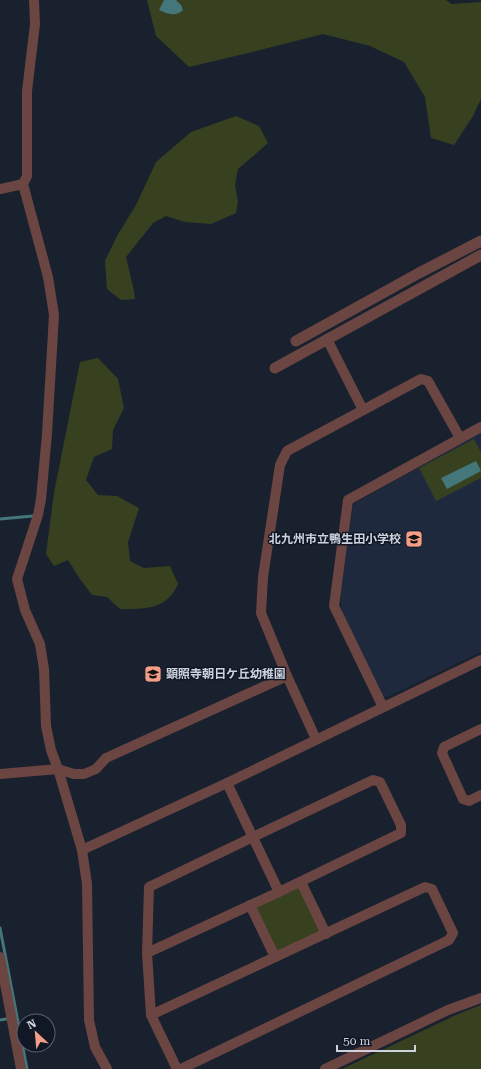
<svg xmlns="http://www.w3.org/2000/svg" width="481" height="1069" font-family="'Roboto Serif','Noto Sans JP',serif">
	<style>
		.built { fill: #1f293d }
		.green { fill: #374120 }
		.water { fill: #437779 }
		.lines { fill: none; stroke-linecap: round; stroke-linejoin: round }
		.stream { stroke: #437779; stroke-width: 3 }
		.minor { stroke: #6a4541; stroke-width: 10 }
		.tertiary { stroke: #6a4541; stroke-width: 11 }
		.labels { text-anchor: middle; stroke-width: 3; stroke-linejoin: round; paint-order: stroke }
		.poi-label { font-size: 12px; font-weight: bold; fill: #cdd2dc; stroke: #101725; text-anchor: end }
	</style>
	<rect width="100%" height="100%" fill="#19212f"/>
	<!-- built -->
	<polygon class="built" points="481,432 481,652 387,697 382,696 343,616 341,605 340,595 353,506 357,502"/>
	<!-- green -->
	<g class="green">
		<polygon points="147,0 446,0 452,4 481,2 481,99 473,116 454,145 431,138 425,97 404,62 370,46 323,34 248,53 189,67 156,36"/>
		<polygon points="236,116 259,126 268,143 238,169 235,185 238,201 236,213 211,224 185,222 166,216 153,223 126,257 134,291 135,299 121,300 107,289 105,261 117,236 136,205 156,162 191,132"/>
		<path d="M98 358 118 379 124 408 113 430 112 449 94 457 86 480 98 495 117 496 139 508 128 542 130 561 144 568 170 566 178 584C167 610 144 609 120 609L107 597 92 595 80 579 68 560 54 566 46 554 54 493 80 362Z"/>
		<polygon points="474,439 481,452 481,478 436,501 419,468"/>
		<polygon points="299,886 321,931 276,952 255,907"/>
		<polygon points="481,1005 481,1069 342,1069 456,1015"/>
	</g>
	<!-- water -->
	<g class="water">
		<path d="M164 0H176L181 5 183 10C176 17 167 14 159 10Z"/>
		<polygon points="476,461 481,471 447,489 441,478"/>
	</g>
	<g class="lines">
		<!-- stream -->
		<g class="stream">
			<polyline points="0,519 33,516"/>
			<polyline points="0,928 27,1069"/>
			<polyline points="0,1020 6,1019"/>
		</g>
		<!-- minor -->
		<g class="minor">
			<polyline points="34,0 35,24 27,91 27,176 23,184 48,277 54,315 47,434 41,499 38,515 17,579 25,610 40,644 44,669 46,726 51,750 58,769 82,850 87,884 89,1020 95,1047 107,1069"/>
			<polyline points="0,189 23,184"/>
			<polyline points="327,339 363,410"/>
			<polyline points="383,707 334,606 348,500 481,427"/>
			<polyline points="481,729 444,747 442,753 463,799 469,801 481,795"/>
			<polyline points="316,739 287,676 261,613 263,577 280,465 287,451 421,379 428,381 460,438"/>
			<polyline points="0,774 58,769 74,774 84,774 96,769 106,758 287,676"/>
			<polyline points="227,783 279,892"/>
			<polyline points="82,850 227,783 481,660"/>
			<polyline points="301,882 326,934"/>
			<polyline points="250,905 275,957"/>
			<polyline points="147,953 279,892 401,833 401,825 380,782 373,780 253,837 149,887 147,953 151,1015 177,1069"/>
			<polyline points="0,957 21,1069"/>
			<polyline points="151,1015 425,887 432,889 453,933 449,940 181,1069"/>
			<polyline points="325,1069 448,1010 481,998"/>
		</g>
		<!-- tertiary -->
		<g class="tertiary">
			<polyline points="296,341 419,273 481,241"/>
			<polyline points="275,368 481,255"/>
		</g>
	</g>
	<!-- icons -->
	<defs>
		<g id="school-square" transform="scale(0.9)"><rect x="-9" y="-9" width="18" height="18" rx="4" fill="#f49e88" stroke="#101725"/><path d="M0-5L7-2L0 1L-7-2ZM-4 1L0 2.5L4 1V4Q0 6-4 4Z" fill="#111"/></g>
	</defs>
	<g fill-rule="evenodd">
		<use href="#school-square" x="414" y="539"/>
		<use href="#school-square" x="153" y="674"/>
	</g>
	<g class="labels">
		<!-- poi labels -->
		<g class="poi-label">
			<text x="401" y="543">北九州市立鴨生田小学校</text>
			<text x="166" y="678" text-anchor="start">顕照寺朝日ケ丘幼稚園</text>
		</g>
	</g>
	<!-- north arrow -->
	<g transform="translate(36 1033) rotate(334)"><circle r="19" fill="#101725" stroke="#5c626e"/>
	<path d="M0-3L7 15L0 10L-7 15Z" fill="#f49e88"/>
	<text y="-6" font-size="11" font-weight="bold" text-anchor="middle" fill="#cdd2dc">N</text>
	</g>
	<!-- scale -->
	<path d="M337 1045v6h78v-6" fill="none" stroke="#cdd2dc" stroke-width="2"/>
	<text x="343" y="1045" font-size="12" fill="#cdd2dc" stroke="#101725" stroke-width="3" paint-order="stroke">50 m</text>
</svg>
